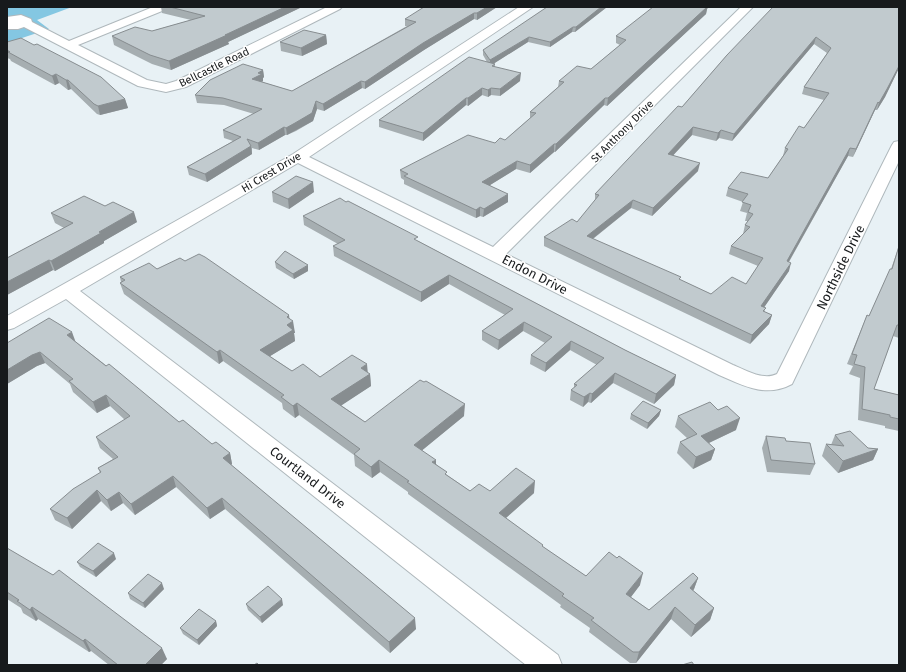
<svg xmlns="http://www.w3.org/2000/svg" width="906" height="672" font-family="'Fira Sans',sans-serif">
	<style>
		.green { fill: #84c7e2 }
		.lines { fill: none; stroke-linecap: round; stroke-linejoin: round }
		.minor-casing { stroke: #afb8bc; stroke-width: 2 }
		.minor { fill: #fff; fill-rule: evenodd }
		.wall { fill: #a6aeb1; fill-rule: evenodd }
		.shaded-wall { fill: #878d90 }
		.building { fill: #c1cace; stroke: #878d90; fill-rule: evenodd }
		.labels { text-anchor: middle; stroke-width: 3; stroke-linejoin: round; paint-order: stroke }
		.far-street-label { font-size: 11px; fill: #171a1c; stroke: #fff }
		.street-label { font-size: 13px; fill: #171a1c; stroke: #fff }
	</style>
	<rect width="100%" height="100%" fill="#e8f1f5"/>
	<!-- green -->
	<polygon class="green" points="7,7 72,7 37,20 49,29 7,43"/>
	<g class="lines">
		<!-- minor casing -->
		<g class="minor-casing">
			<g id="minor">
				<polygon points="153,7 169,7 167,9 78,45 147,80 166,84 176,81 327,7 342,7 340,9 186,87 166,92 138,86 24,27 18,29 7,29 7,17 21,15 31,19 32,22 69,41"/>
				<path d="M519 7H533L309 157 493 247 741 7H753L506 254 733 365C746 370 763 381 777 374L892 145 894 142 899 141V161L792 384C766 398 744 386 719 375L298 163 80 291 558 655 562 665H526L66 299 14 328 7 330V316L199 208 293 154Z"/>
			</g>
		</g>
		<!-- minor -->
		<use href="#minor" class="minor"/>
	</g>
	<!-- wall -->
	<g class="wall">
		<polygon points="161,7 302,7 228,42 229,44 171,70 152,64 114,45 112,36 152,31 191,20 162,13"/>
		<polygon points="497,7 477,20 474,19 424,50 365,89 362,88 324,111 317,109 313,121 296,131 287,135 285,135 259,150 252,148 252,154 207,182 189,175 187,167 233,141 224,138 223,130 254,114 224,105 197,103 195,95 263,70 264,77 263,78 263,81 262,82 292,91 407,26 405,26 405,19"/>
		<polygon points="607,7 575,32 572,32 550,47 528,42 493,64 495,64 495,67 520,81 500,96 491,95 488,97 482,95 468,106 466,105 423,141 379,127 379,120 487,62 483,55 483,50"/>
		<path d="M899 7V68L885 97 877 110H875L853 157 848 156 789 262V271L764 307 765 312 772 315 769 324 750 344 544 246V237L577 222 595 201V194L682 107 727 55ZM814 44 827 53 804 87 802 94 824 100 804 128 785 148 783 156 768 178 728 188 726 196 743 202 740 211 747 213 745 221H748L745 225 743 234 731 246 729 254 758 266 746 284 711 294 680 280 593 239 631 208 652 216 698 171 673 155 692 135 716 141 719 138 732 141Z"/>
		<polygon points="707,9 706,14 651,65 607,106 604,105 555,152 554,152 530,173 516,169 490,185 508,202 483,217 480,216 476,218 404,184 404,180 401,178 400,170 505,140 530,118 530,112 558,87 559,81 591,69 620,45 616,43 616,36"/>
		<polygon points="326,35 327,44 302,56 281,51 280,42"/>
		<polygon points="7,42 125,99 128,108 100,115 97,114 71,89 68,90 59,83 55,85 11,61 10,59 7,58"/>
		<polygon points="272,192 314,192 289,209 273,202"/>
		<polygon points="51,213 137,222 104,241 104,243 55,271 53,270 7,295 7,258 64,228 55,223"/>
		<polygon points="303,216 418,241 625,350 676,375 674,385 654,404 613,383 591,403 588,402 583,407 570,400 571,390 574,388 574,384 597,365 570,350 545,372 530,364 531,355 545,343 523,331 498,350 482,340 482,331 505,315 449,284 421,302 334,256 333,246 338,244 304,225"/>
		<polygon points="899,246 899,338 893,336 874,389 899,395 899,431 885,428 885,426 858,420 860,378 849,374 853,366 847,364 867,315 869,316 891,269"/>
		<polygon points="185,261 290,319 295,333 294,333 295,341 270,356 292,371 320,377 368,373 370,374 371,386 341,405 365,422 464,416 422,450 447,475 470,491 490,491 534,493 506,518 543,547 586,576 640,585 631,597 649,610 698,578 694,589 693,591 714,608 710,620 691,637 671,619 636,663 630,663 589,632 590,628 560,607 561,605 408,494 408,492 380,472 372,478 355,466 354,455 299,415 295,418 283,409 282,403 223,361 219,364 124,294 120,283 121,282 120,277 157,269"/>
		<polygon points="275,262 308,271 294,279 276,268"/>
		<polygon points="76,342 179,422 212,444 230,453 232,464 231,465 416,629 390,653 225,509 210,519 176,487 135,515 123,503 111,511 101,501 72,529 55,520 50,509 100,473 98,468 113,459 100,448 96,437 125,420 110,406 97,413 73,392 70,384 45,363 37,366 7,384 7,343"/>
		<polygon points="661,410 659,416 647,429 630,419 631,414"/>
		<polygon points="678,416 736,430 709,443 715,449 711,460 693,469 677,453 680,442 687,438 675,427"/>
		<polygon points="835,435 868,448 878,449 873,460 838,473 822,456 826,444 831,445"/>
		<polygon points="766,436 786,441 815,464 810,475 767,472 762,448"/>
		<polygon points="7,548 167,659 161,665 109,665 91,651 89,652 38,619 36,621 23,613 21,608 7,599"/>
		<polygon points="116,559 96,577 80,567 77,562"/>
		<polygon points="164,589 145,608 130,599 128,593"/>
		<polygon points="246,604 283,605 262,623 248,610"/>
		<polygon points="216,621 217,626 199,645 183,634 180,628"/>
	</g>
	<!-- shaded-wall -->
	<g class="shaded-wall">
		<polygon points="285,7 302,7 228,42 229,44 171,70 169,61"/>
		<polygon points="487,7 497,7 477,20 477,13"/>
		<polygon points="601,7 607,7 575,32 576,27"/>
		<polygon points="703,7 709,7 707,9 706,14 607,106 608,98"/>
		<polygon points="474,13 474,19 424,50 365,89 365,82 423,43"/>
		<polygon points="573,27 572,32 550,47 550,42"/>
		<polygon points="326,35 327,44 302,56 301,48"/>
		<polygon points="529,37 528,42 490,66 490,60"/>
		<polygon points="816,37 814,44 732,141 734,134"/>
		<polygon points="899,66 899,68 885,97 877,110 879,103"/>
		<polygon points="263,70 264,77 263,78 263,81 254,86 252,79 258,73"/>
		<polygon points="521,73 520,81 500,96 500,89"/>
		<polygon points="56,74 59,83 55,85 52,76"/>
		<polygon points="66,80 68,80 71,89 68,90"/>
		<polygon points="361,81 362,88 324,111 323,104"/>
		<polygon points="482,88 482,95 468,106 468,98"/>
		<polygon points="491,88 491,95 488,97 488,90"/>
		<polygon points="466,98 466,105 423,141 423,133"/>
		<polygon points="605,98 604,105 555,152 556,144"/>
		<polygon points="125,99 128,108 100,115 98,106"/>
		<polygon points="316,101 317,109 313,121 287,135 286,128"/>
		<polygon points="878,102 875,110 853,157 856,149"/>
		<polygon points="284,127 285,135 259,150 258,143"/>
		<polygon points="693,127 692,135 667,162 668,154"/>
		<polygon points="721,130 719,138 716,141 718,133"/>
		<polygon points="554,144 554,152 530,173 530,165"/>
		<polygon points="251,146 252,154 207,182 205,174"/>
		<polygon points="850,148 848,156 784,270 787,261"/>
		<polygon points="517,161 516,169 482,190 482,182"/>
		<polygon points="700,163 698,171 652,216 653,208"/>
		<polygon points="313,182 314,192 289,209 288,199"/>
		<polygon points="508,194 508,202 483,217 484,209"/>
		<polygon points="633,200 631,208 586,244 587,236"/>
		<polygon points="480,207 480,216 476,218 476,210"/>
		<polygon points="134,212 137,222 104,241 104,243 55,271 51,261 99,232"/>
		<polygon points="49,260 53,270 7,295 7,282"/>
		<polygon points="791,263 789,271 759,315 761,306"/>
		<polygon points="308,265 308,271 294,279 293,274"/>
		<polygon points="449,275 449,284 421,302 421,292"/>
		<polygon points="289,315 290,323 293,321 295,333 294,333 295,341 262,361 260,350 287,317"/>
		<polygon points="772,315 769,324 750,344 752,335"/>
		<polygon points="524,322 523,331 498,350 499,340"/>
		<polygon points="72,332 76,343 67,335"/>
		<polygon points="571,341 570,350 545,372 546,363"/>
		<polygon points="220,350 223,361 219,364 217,352"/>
		<polygon points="40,352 45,363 37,366 7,384 7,370 32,355"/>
		<polygon points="367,364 368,375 370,374 371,386 333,411 331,399 361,368"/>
		<polygon points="615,373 613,383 591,403 592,394"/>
		<polygon points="676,375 674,385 654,404 656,394"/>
		<polygon points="590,393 588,402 583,407 584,397"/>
		<polygon points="106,395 110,406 97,413 93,402"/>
		<polygon points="297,403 299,415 295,418 293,406"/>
		<polygon points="465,404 464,416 414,457 414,445"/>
		<polygon points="661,410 659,416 647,429 648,423"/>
		<polygon points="740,418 736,430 698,448 701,436"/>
		<polygon points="715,449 711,460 693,469 696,457"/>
		<polygon points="878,449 873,460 838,473 843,461"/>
		<polygon points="230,453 232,464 226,469 223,458"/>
		<polygon points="379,460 380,472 372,478 371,467"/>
		<polygon points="436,460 436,472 432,462"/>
		<polygon points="173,476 176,487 135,515 131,504"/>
		<polygon points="535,481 534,493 498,525 499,513"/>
		<polygon points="97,490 101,501 72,529 67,518"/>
		<polygon points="119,492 123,503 111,511 107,500"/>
		<polygon points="222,498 225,509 210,519 207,508"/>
		<polygon points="114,553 116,559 96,577 93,571"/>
		<polygon points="643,573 640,585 624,606 626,594"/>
		<polygon points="698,578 694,589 686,600 690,588"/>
		<polygon points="162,583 164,589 145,608 143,603"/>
		<polygon points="282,599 283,605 262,623 260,617"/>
		<polygon points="32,607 38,619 36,621 30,610"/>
		<polygon points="675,607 671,619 636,663 639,652"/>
		<polygon points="714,608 710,620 691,637 695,625"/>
		<polygon points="415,618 416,629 390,653 389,642"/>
		<polygon points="216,621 217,626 199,645 197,640"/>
		<polygon points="85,639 91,651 89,652 83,641"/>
		<polygon points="162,648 167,659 161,665 145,665"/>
	</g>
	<!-- building -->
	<g class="building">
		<polygon points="170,7 285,7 225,35 227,35 169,61 150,55 112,36 135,27 152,31 205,16"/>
		<polygon points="424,7 487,7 477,13 474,13 423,43 365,82 361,81 323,104 316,101 312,113 295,123 286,128 284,127 258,143 247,139 251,146 205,174 187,167 241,137 223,130 262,109 223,98 195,95 210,80 243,64 263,70 258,73 262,74 252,79 292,91 416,22 405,19"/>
		<polygon points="547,7 601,7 576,27 573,27 550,42 529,37 490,60 483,50"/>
		<polygon points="653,7 707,7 608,98 605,98 556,144 554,144 530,165 517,161 482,182 508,194 484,209 480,207 476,210 404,176 408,174 400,170 468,135 495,143 500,138 505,140 536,113 530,112 564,82 559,81 577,66 591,69 626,40 616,36"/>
		<path d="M773 7H899V66L887 89 879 103 878 102 856 149 850 148 787 261 791 263 761 306 766 308 763 311 772 315 752 335 544 237 572 219 577 222 599 195 595 194 678 106 682 107 727 55ZM816 37 831 48 804 87 829 93 804 128 799 126 785 148 788 149 768 178 741 172 728 188 748 194 742 202 751 205 748 212 753 214 745 225 750 227 731 246 763 258 746 284 732 277 711 294 679 279 681 277 587 236 633 200 653 208 700 163 668 154 693 127 718 133 721 130 734 134Z"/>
		<polygon points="304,30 326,35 301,48 280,42"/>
		<polygon points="21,38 34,45 37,44 101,77 125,99 98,106 94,104 68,80 66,80 56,74 52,76 8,52 10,52 7,50 7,42"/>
		<polygon points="469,57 495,64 492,66 521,73 500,89 491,88 488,90 482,88 468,98 466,98 423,133 379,120"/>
		<polygon points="296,176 313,182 288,199 272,192"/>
		<polygon points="84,196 105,206 113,202 134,212 99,232 101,233 51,261 49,260 7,282 7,258 73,223 51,213"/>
		<polygon points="340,198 346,202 348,201 418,237 414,239 625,350 676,375 656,394 615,373 592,394 590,393 584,397 571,390 577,385 574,384 604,358 571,341 546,363 531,355 552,337 524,322 499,340 482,331 513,309 449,275 421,292 333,246 345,240 303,216"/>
		<polygon points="899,246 899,325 897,325 874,389 899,395 899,419 890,417 890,415 862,409 865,367 854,364 857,355 852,354 867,315 869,316 890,269 892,269"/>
		<polygon points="285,251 308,265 293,274 275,262"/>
		<polygon points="199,254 205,257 289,315 287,317 293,321 287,325 293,330 260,350 292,371 303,364 320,377 352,355 367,364 361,368 370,374 331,399 365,422 420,380 424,382 426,381 465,404 414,445 436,460 432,462 447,472 445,474 470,491 479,484 490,491 516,468 535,481 499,513 543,545 542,546 586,576 609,552 617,558 619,556 643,573 626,594 649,610 693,573 698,578 690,588 714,608 695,625 675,607 639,652 633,652 591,620 594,618 562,596 564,594 407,482 409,481 379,460 371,467 354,454 360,449 297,403 293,406 281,397 284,395 220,350 217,352 120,283 125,280 120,277 149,263 157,269 180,258 185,261"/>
		<polygon points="49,318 72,332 67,335 106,366 109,364 138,388 179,422 183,420 212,444 216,442 230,453 223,458 415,618 389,642 222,498 207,508 173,476 131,504 119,492 107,500 97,490 67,518 50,509 73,489 101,472 98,468 118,457 96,437 130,416 106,395 93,402 69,381 73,379 40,352 32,355 7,370 7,343"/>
		<polygon points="643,401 661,410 648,423 631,414"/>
		<polygon points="710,402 718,410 727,406 740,418 701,436 715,449 696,457 680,442 697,434 678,416"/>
		<polygon points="850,431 868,448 878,449 843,461 826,444 844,446 835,435"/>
		<polygon points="766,436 785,438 786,441 810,443 815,464 771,460"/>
		<polygon points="98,543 114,553 93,571 77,562"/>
		<polygon points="7,548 53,575 59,570 162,648 145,665 118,665 85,639 83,641 32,607 30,610 17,601 19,600 7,592"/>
		<polygon points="148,574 162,583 143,603 128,593"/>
		<polygon points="268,586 282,599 260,617 246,604"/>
		<polygon points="199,609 216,621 197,640 180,628"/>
		<polygon points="692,662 694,665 682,665"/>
		<polygon points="257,663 259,665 254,665"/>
	</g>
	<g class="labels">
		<!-- far-street labels -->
		<g class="far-street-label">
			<text transform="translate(214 67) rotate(-26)" y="4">Bellcastle Road</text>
			<text transform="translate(622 131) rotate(-45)" y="4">St Anthony Drive</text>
			<text transform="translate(271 172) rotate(-31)" y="4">Hi Crest Drive</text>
		</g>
		<!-- street labels -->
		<g class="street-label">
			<text transform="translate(840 267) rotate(-64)" y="5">Northside Drive</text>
			<text transform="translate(535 274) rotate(27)" y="5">Endon Drive</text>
			<text transform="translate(308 477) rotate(38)" y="5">Courtland Drive</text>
		</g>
	</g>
	<!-- border -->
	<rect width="906" height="672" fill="none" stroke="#171a1c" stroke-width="16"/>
</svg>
